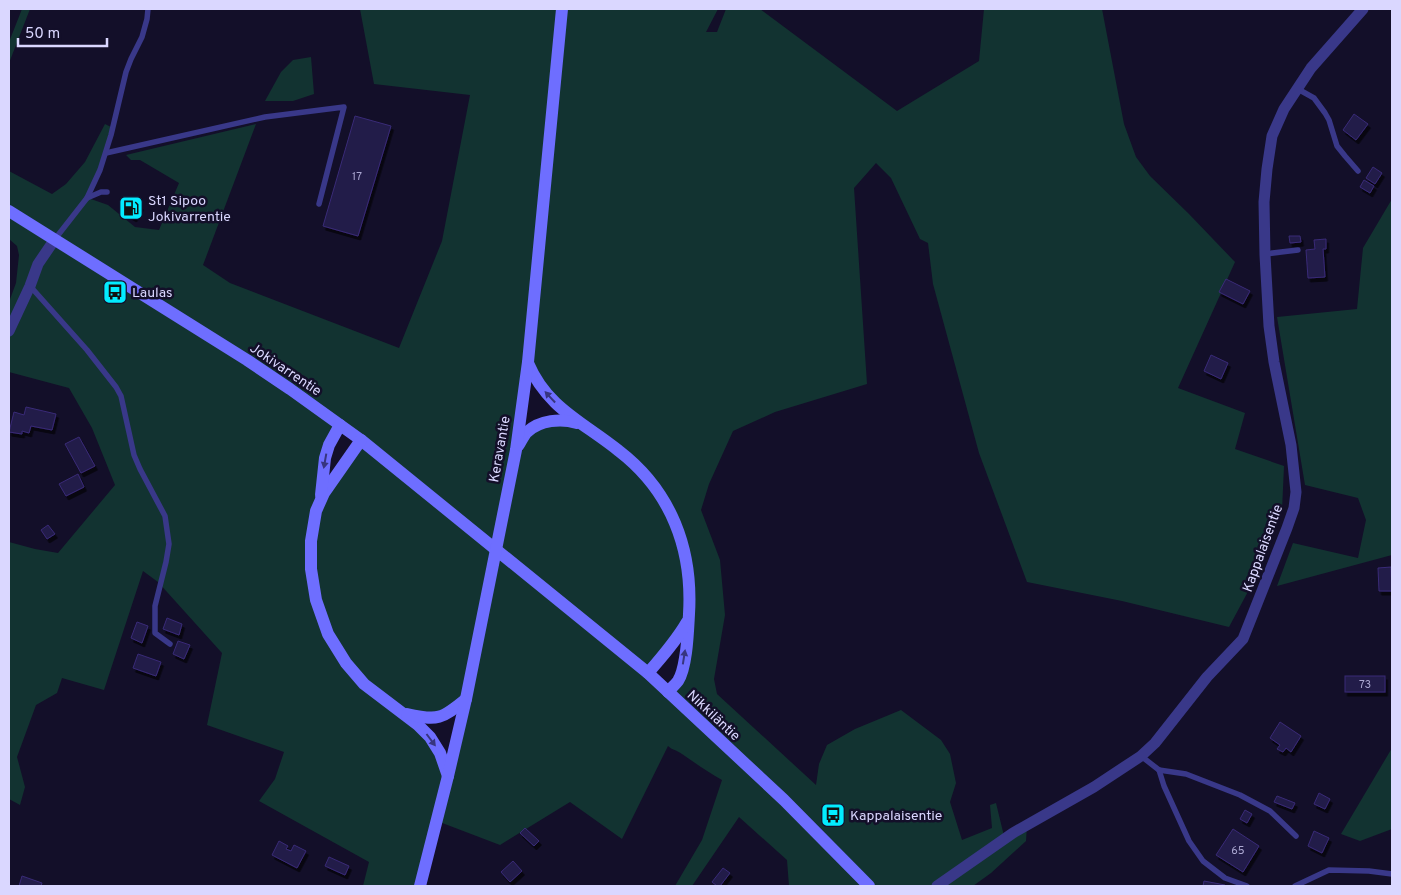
<svg xmlns="http://www.w3.org/2000/svg" width="1401" height="895" font-family="Overpass,sans-serif">
	<style>
		.green { fill: #123331; fill-rule: evenodd }
		.building { fill: #231a4a; stroke: #392b77; filter: url(#shadow) }
		.lines { fill: none; stroke-linecap: round; stroke-linejoin: round }
		.lane { stroke: #393889; stroke-width: 5.5 }
		.street { stroke: #393889; stroke-width: 11 }
		.secondary { stroke: #6e6eff; stroke-width: 12 }
		.oneway { fill: #37357f }
		.labels { text-anchor: middle; stroke-width: 5; stroke-linejoin: round; paint-order: stroke }
		.number-label { font-size: 11px; fill: #aca8d2 }
		.poi-label { font-size: 14px; fill: #dad7ff; stroke: #130f29; text-anchor: start }
		.street-label { font-size: 14px; fill: #dad7ff; stroke: #130f29 }
	</style>
	<defs>
		<filter id="shadow"><feDropShadow dx="2.5" dy="4" stdDeviation="0" flood-color="#0009"/></filter>
	</defs>
	<rect width="100%" height="100%" fill="#130f29"/>
	<!-- green -->
	<g class="green">
		<polygon points="22,9 30,9 9,63 9,42"/>
		<path d="M360 9H718L706 32H717L726 9H760L897 111 979 61 984 9H1102L1124 124 1136 157 1150 176 1189 214 1235 262 1178 388 1245 413 1235 449 1284 466 1282 511 1259 571 1229 627 1122 601 1027 582 979 453 933 284 928 243 920 239 891 178 876 163 854 188 867 384 775 412 733 431 709 484 701 510 720 560 725 615 714 679 717 694 816 785 819 764 827 745 855 729 901 710 941 740 950 754 956 783 950 802 962 840 992 828 990 805 996 803 1004 836 1027 825 1026 841 991 873 973 886H789L787 860 739 817 692 886H675L702 840 722 780C708 772 695 763 682 754 677 750 672 750 668 746L622 839 570 802 500 845 437 821 420 886H363L369 862 259 801 275 779 284 752 207 725 222 653 158 582 143 571 104 690 62 678 57 693 36 705 17 757 25 787 20 805 9 799V542L35 549 58 553 115 485 92 428 69 388 9 372V302L16 283 19 255 17 246 9 239V171L52 194 66 184 85 162 105 124 113 128 88 198 108 205 135 227 159 230 179 183 140 160H131L126 155 256 124 203 265 230 283 399 348 442 241 470 95 374 84ZM528 363 569 421 526 433 513 465ZM340 425 361 440 322 488ZM690 618 678 680 668 692 648 673ZM466 700 448 775 418 725 452 711Z"/>
		<polygon points="311,57 314,94 293,101 265,101 281,72 293,60"/>
		<polygon points="1392,199 1392,555 1277,586 1293,543 1358,558 1366,520 1358,498 1305,485 1277,317 1357,309 1363,248"/>
		<polygon points="1392,748 1392,829 1360,841 1341,834"/>
	</g>
	<!-- building -->
	<g class="building">
		<polygon points="1354,114 1368,124 1356,140 1343,130"/>
		<polygon points="355,116 391,126 358,236 323,226"/>
		<polygon points="1373,167 1382,173 1375,184 1366,178"/>
		<polygon points="1364,180 1374,186 1370,193 1360,187"/>
		<polygon points="128,199 141,206 134,218 122,211"/>
		<polygon points="1289,236 1300,236 1301,242 1290,243"/>
		<polygon points="1326,239 1326,249 1323,249 1325,277 1308,278 1306,250 1315,249 1314,240"/>
		<polygon points="1226,279 1250,291 1243,304 1219,292"/>
		<polygon points="1211,355 1228,363 1221,379 1204,371"/>
		<polygon points="26,407 56,414 52,430 31,426 29,433 22,431 22,434 9,432 14,412 24,415"/>
		<polygon points="79,437 95,466 81,473 65,444"/>
		<polygon points="78,474 84,487 66,496 59,484"/>
		<polygon points="48,525 55,534 47,539 41,530"/>
		<polygon points="1391,567 1392,591 1379,591 1378,568"/>
		<polygon points="167,618 182,624 179,635 163,629"/>
		<polygon points="137,622 148,626 142,643 131,638"/>
		<polygon points="178,641 190,645 184,659 173,654"/>
		<polygon points="138,654 161,662 156,676 133,668"/>
		<rect x="1345" y="676" width="40" height="16"/>
		<polygon points="1280,722 1301,736 1291,752 1286,748 1283,752 1277,749 1280,745 1270,738"/>
		<polygon points="1319,793 1330,799 1325,809 1314,804"/>
		<polygon points="1277,796 1295,803 1292,809 1274,802"/>
		<polygon points="1245,810 1252,814 1247,823 1240,819"/>
		<polygon points="525,828 539,841 534,846 520,833"/>
		<polygon points="1233,829 1259,846 1243,872 1216,855"/>
		<polygon points="1314,831 1329,838 1322,853 1308,846"/>
		<polygon points="279,841 288,846 286,849 291,851 294,845 306,851 297,868 272,855"/>
		<polygon points="329,857 349,866 345,875 325,866"/>
		<polygon points="513,861 522,871 510,882 501,872"/>
		<polygon points="723,868 730,873 720,886 717,886 712,882"/>
		<polygon points="22,876 42,883 41,886 19,886"/>
		<polygon points="1204,881 1225,885 1225,886 1203,886"/>
	</g>
	<g class="lines">
		<!-- lane -->
		<g class="lane">
			<polyline points="1296,88 1314,98 1325,113 1329,120 1337,146 1345,156 1358,171"/>
			<polyline points="106,153 265,117 344,107 319,204"/>
			<polyline points="87,198 100,170 111,135 126,72 131,59 142,37 147,19 148,9"/>
			<polyline points="55,239 87,198 101,192 107,192"/>
			<polyline points="1265,254 1298,250"/>
			<polyline points="30,286 87,350 116,387 121,396 134,455 140,469 165,516 169,544 166,562 155,606 155,633 170,644"/>
			<polyline points="1141,756 1159,770 1164,786 1189,841 1203,861 1225,878 1247,886"/>
			<polyline points="1159,770 1186,774 1240,795 1270,811 1296,836"/>
			<polyline points="1295,886 1329,870 1369,871 1392,874"/>
		</g>
		<!-- street -->
		<g class="street">
			<polyline points="9,331 30,286 38,264 55,239"/>
			<polyline points="937,886 1013,833 1094,787 1141,756 1155,743 1207,677 1243,639 1287,528 1294,508 1296,492 1291,445 1274,362 1269,326 1265,255 1264,202 1267,169 1272,136 1284,109 1311,68 1363,9"/>
		</g>
		<!-- secondary -->
		<g class="secondary">
			<polyline points="9,211 247,360 290,389 361,440 648,673 784,800 869,886"/>
			<path d="M528 363C547 408 583 422 619 451 671 491 693 549 689 614 688 631 687 667 678 681 675 685 671 688 668 692"/>
			<polyline points="361,440 324,493 316,511 311,541 311,569 316,600 328,634 346,663 364,684 418,725 430,737 440,753 448,776"/>
			<path d="M518 446C521 442 523 436 527 432 540 420 561 418 577 423"/>
			<polyline points="321,495 325,458 329,445 340,425"/>
			<path d="M648 673C662 657 676 641 687 622"/>
			<path d="M407 714C438 721 442 719 466 699"/>
			<polyline points="420,886 448,776 466,699 516,450 528,362 562,9"/>
		</g>
	</g>
	<!-- one-way arrows -->
	<defs><path id="oneway-solid" d="M-6-.8H1V-3.2L6.5 0L1 3.2V.8H-6Z" transform="scale(1.25)"/></defs>
	<g class="oneway">
		<use href="#oneway-solid" transform="translate(550 397) rotate(-133)"/>
		<use href="#oneway-solid" transform="translate(325 461) rotate(100)"/>
		<use href="#oneway-solid" transform="translate(684 657) rotate(-81)"/>
		<use href="#oneway-solid" transform="translate(431 740) rotate(53)"/>
	</g>
	<!-- icons -->
	<defs>
		<g id="fuel-square" transform="scale(1.25)"><rect x="-9" y="-9" width="18" height="18" rx="4" fill="#03ecff" stroke="#130f29"/><path d="M-5.5-6h7V0h2V4h1.3V-2.5L3-4.5l.8-.8L6-3V5H2.5V1h-1V6h-7ZM-4.2-4.7v3.2H.2V-4.7Z" fill="#111"/></g>
		<g id="bus-square" transform="scale(1.25)"><rect x="-9" y="-9" width="18" height="18" rx="4" fill="#03ecff" stroke="#130f29"/><path d="M-5-6H5V4H4V6H2V4H-2V6H-4V4H-5ZM-3.5-4V0h7V-4ZM-3.5 1.2v1.5H-2V1.2ZM2 1.2v1.5H3.5V1.2Z" fill="#111"/></g>
	</defs>
	<g fill-rule="evenodd">
		<use href="#fuel-square" x="131" y="208"/>
		<use href="#bus-square" x="115" y="292"/>
		<use href="#bus-square" x="833" y="815"/>
	</g>
	<g class="labels">
		<!-- number labels -->
		<g class="number-label">
			<text x="357" y="180">17</text>
			<text x="1365" y="688">73</text>
			<text x="1238" y="854">65</text>
		</g>
		<!-- poi labels -->
		<g class="poi-label">
			<text x="148" y="205">St1 Sipoo<tspan x="148" dy="16">Jokivarrentie</tspan></text>
			<text x="132" y="297">Laulas</text>
			<text x="850" y="820">Kappalaisentie</text>
		</g>
		<!-- street labels -->
		<g class="street-label">
			<text transform="translate(286 369) rotate(34)" y="5">Jokivarrentie</text>
			<text transform="translate(499 449) rotate(-80)" y="5">Keravantie</text>
			<text transform="translate(1262 548) rotate(-70)" y="5">Kappalaisentie</text>
			<text transform="translate(714 715) rotate(43)" y="5">Nikkiläntie</text>
		</g>
	</g>
	<!-- border -->
	<rect width="1401" height="895" fill="none" stroke="#dad7ff" stroke-width="20"/>
	<!-- scale -->
	<path d="M18 38v8h89v-8" fill="none" stroke="#dad7ff" stroke-width="2.5"/>
	<text x="25" y="38" font-size="15" fill="#dad7ff" stroke="#130f29" stroke-width="4" paint-order="stroke">50 m</text>
</svg>
